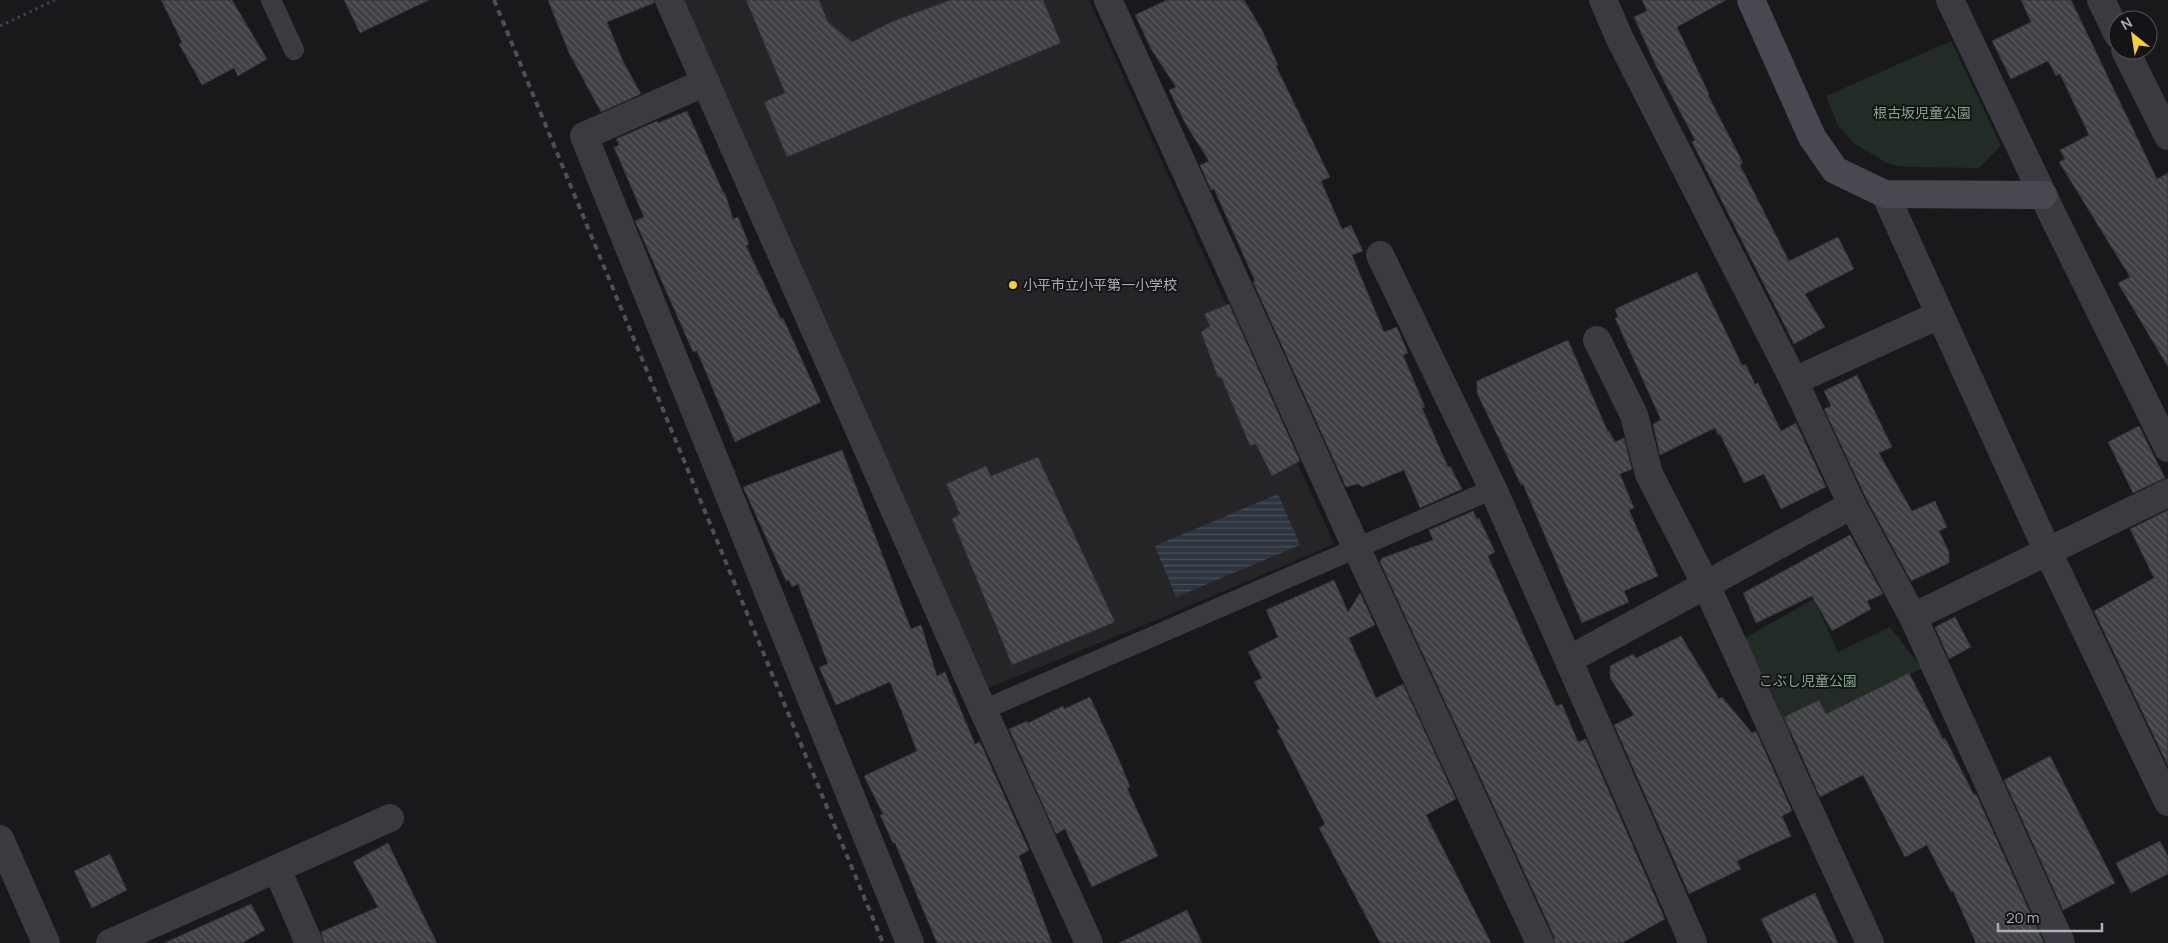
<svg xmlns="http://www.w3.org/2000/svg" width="2168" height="943" font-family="Manrope,'Noto Sans JP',sans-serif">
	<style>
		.built { fill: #252528 }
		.park { fill: #222b25 }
		.water { fill: url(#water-rules) }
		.building { fill: url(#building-back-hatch); stroke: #333337 }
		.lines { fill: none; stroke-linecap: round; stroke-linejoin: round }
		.path { stroke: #404147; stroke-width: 3; stroke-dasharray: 2.5 4; stroke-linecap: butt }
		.lane { stroke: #3a3a40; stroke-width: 20 }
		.street { stroke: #3a3a40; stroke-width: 28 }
		.secondary { stroke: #484850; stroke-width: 28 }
		.rail { stroke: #4f4f57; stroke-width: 4; stroke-dasharray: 6 5; stroke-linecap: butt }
		.poi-dot { fill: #f4ce37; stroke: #141416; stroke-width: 2 }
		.labels { text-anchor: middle; stroke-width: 4; stroke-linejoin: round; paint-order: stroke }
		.park-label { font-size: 14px; fill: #82a689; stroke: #141416 }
		.poi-label { font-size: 14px; fill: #abaebb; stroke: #141416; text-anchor: start }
	</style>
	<defs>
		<pattern id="water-rules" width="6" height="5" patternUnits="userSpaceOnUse" patternTransform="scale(1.25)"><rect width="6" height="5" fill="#2e353f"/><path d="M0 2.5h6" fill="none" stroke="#4a5059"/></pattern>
		<pattern id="building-back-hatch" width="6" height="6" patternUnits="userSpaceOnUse" patternTransform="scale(1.25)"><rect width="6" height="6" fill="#404145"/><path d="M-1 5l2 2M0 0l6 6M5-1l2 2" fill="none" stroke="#595a5e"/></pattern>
	</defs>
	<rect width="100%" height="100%" fill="#19191b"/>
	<!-- built -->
	<polygon class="built" points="681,0 1089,0 1334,544 1161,618 988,688"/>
	<!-- park -->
	<g class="park">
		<polygon points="1951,41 2001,146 1979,168 1907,167 1889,164 1855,144 1838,126 1826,96"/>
		<polygon points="1814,599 1838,652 1890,627 1922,668 1789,736 1743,639"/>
	</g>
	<!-- water -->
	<polygon class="water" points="1278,494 1300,545 1176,597 1155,546"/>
	<!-- building -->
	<g class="building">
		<polygon points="161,0 232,0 267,59 238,76 234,68 202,85 179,44 182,42"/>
		<polygon points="344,0 429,0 360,33"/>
		<polygon points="548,0 654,0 654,3 607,22 623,61 641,94 601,112 569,53"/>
		<polygon points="746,0 819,0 828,22 852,42 891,22 950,0 1043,0 1061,43 787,157 764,102 785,93"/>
		<polygon points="1167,0 1244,0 1262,30 1278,65 1276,66 1330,177 1321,181 1342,229 1351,225 1363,251 1352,255 1384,332 1397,327 1408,353 1403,355 1425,407 1422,408 1448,467 1450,466 1462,489 1420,508 1404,470 1363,487 1358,484 1346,487 1258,293 1253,282 1255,281 1214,189 1211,190 1200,165 1209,161 1185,123 1169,90 1176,87 1151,49 1135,15"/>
		<polygon points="1642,0 1726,0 1677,27 1709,94 1708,95 1743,163 1740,165 1789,261 1838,237 1854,269 1805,294 1825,327 1794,344 1692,142 1695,140 1656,66 1634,17 1647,11"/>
		<polygon points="2021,0 2071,0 2157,179 2168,173 2168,367 2118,283 2130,277 2059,162 2065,159 2060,150 2089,135 2060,74 2056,76 2048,61 2011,79 1992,41 2031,22"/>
		<polygon points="687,111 723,192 725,193 733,219 738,217 749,244 746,246 781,319 783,318 821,402 735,442 697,351 693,352 636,223 635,221 644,217 614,147 619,145 616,139 657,121 658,123"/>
		<polygon points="1697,272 1742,365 1746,365 1755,384 1758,383 1781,431 1796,423 1826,487 1781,509 1764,474 1744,483 1720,434 1718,435 1715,428 1660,455 1653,424 1661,420 1615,318 1618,317 1615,309"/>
		<polygon points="1229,304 1300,461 1272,476 1256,444 1250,446 1221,377 1218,378 1201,332 1210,326 1204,314"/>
		<polygon points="1568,340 1608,432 1609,431 1615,442 1624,438 1632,469 1620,474 1634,508 1629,510 1658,576 1624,591 1629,602 1582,623 1523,484 1521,485 1477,393 1477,381"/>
		<polygon points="1857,375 1892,447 1879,453 1912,511 1935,501 1947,527 1939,531 1949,552 1949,563 1911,581 1866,498 1824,409 1831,406 1824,391"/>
		<polygon points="2139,426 2165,478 2133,493 2108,442"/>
		<polygon points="842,450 911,629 921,625 937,676 945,672 975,744 980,742 1029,850 1019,856 1052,943 937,943 895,843 893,843 880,815 883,814 864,776 917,751 890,682 836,705 819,667 828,664 798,584 792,587 789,580 786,581 743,487"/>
		<polygon points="1038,457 1115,622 1012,665 952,519 960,514 946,484 986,466 991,476"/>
		<polygon points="2168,510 2168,766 2094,611 2154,578 2130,529"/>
		<polygon points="1473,511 1477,519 1479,518 1495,552 1488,556 1556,706 1562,704 1578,742 1586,739 1665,919 1622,943 1555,943 1554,936 1380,562 1382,558 1433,540 1429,530"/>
		<polygon points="1850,535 1883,594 1867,601 1871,609 1832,631 1812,596 1756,623 1743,593"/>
		<polygon points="1334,580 1348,612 1360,593 1375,625 1349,638 1376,698 1403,684 1456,799 1426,815 1491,943 1380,943 1319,828 1325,824 1277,730 1280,729 1254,682 1262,678 1248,652 1278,637 1266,610"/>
		<polygon points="1955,617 1971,647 1949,659 1935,627"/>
		<polygon points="1681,636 1719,699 1722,697 1752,733 1756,731 1792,811 1782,816 1791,836 1737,861 1741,869 1689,894 1614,725 1634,715 1610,678 1610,666 1633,654 1636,658"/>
		<polygon points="1909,673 1943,739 1945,738 1974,795 1976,794 2044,943 1976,943 1953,891 1951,892 1927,845 1905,857 1863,775 1820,797 1784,717 1819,700 1826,714"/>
		<polygon points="1090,697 1120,762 1130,787 1127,788 1158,856 1092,887 1065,829 1056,834 1009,729 1027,721 1028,723 1063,706 1064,709"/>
		<polygon points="2050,756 2115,883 2063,910 2004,780"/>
		<polygon points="2160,841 2168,856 2168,874 2131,893 2116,863"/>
		<polygon points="388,843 437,943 324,943 321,932 378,907 353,862"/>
		<polygon points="110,854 127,890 92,908 74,871"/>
		<polygon points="1815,893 1838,943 1773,943 1761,919"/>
		<polygon points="251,904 265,930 242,943 164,943"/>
		<polygon points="1187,910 1202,943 1119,943"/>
	</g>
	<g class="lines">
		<!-- path -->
		<polyline class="path" points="0,26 55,0"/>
		<!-- lane -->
		<g class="lane">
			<polyline points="271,0 294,50"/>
			<polyline points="983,710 1493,489"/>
		</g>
		<!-- street -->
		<g class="street">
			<polyline points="669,0 983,710 1089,943"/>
			<polyline points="1108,0 1357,549 1540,943"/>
			<polyline points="1603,0 1620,39 1794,381 1852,505 1913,617 2061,943"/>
			<polyline points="1950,0 2054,218 2168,448"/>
			<polyline points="2101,0 2118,35"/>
			<polyline points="2125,50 2168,136"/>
			<polyline points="706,82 584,136 910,943"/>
			<polyline points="1885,194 2048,552 2168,802"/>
			<polyline points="1380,255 1493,489 1693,943"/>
			<polyline points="1597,340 1634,415 1649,474 1706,585 1870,943"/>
			<polyline points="1794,381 1939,315"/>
			<polyline points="1913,617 2168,493"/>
			<polyline points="1570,659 1852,505"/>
			<polyline points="0,839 46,943"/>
			<polyline points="277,869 309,943"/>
			<polyline points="110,943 390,818"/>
		</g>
		<!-- secondary -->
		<polyline class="secondary" points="1751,0 1812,137 1835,170 1885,194 2043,195"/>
		<!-- rail -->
		<polyline class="rail" points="494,0 883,943"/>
	</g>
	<!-- markers -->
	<circle class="poi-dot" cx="1013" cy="285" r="5"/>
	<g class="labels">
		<!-- park labels -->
		<g class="park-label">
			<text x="1922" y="118">根古坂児童公園</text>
			<text x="1808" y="686">こぶし児童公園</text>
		</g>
		<!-- poi labels -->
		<g class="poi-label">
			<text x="1023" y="290">小平市立小平第一小学校</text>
		</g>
	</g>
	<!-- north arrow -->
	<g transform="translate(2133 35) rotate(330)"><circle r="24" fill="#141416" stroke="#505258"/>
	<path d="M0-4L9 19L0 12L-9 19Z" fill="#f4ce37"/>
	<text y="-8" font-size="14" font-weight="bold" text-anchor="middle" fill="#abaebb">N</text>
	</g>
	<!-- scale -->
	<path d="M1998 923v8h104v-8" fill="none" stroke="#abaebb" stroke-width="2.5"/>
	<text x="2006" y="923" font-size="15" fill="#abaebb" stroke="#141416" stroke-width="4" paint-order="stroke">20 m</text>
</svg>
